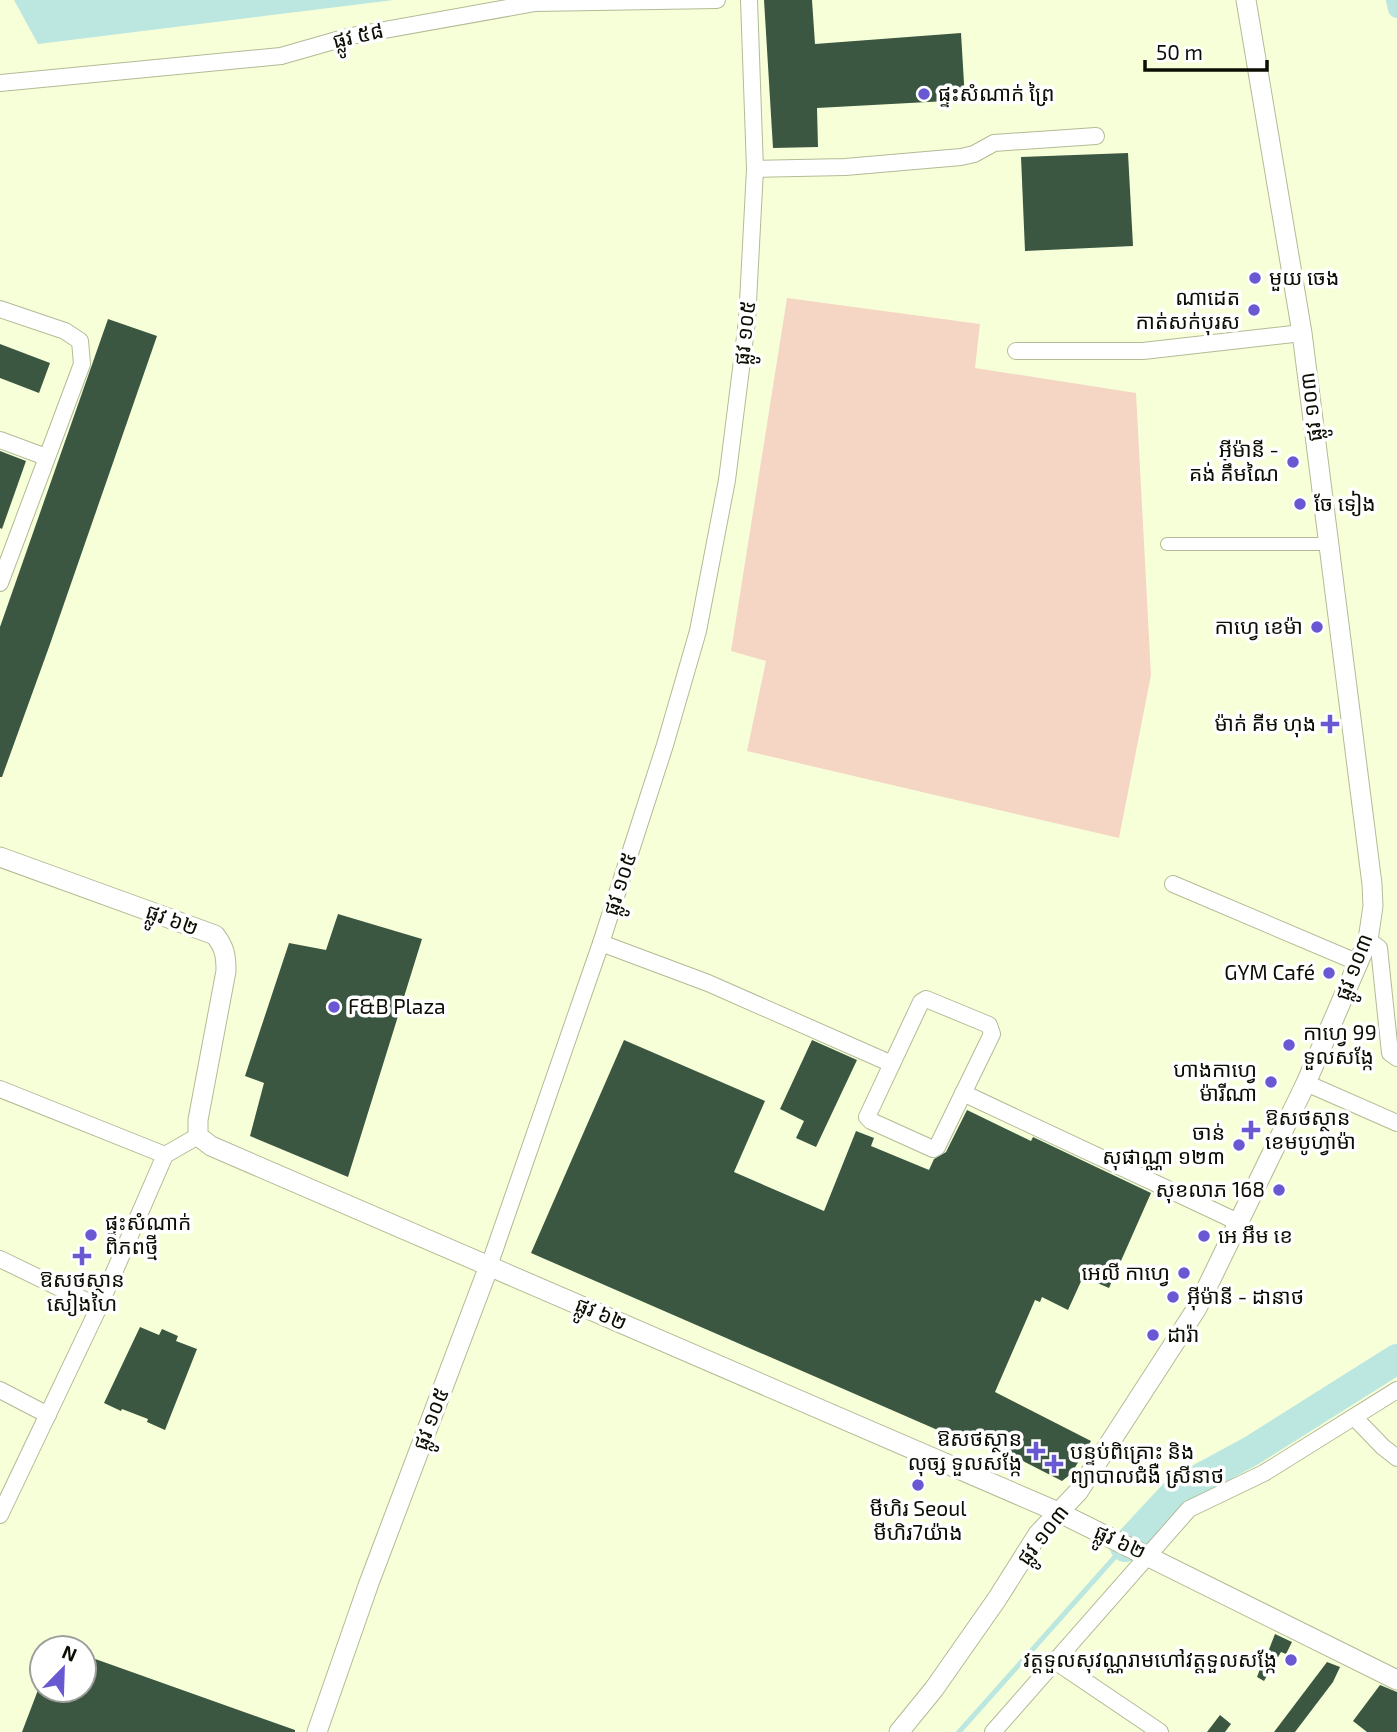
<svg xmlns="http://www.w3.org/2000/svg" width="1397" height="1732" font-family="'Exo 2','Noto Sans Khmer',sans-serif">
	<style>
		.green { fill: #f5d5c4 }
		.water { fill: #bce7e0 }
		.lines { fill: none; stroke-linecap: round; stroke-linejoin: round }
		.stream { stroke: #bce7e0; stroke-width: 5 }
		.canal { stroke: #bce7e0; stroke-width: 18 }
		.river { stroke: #bce7e0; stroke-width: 30 }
		.building { fill: #3b5741 }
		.pedestrian-casing { stroke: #b3ba96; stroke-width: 14 }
		.minor-casing { stroke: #b3ba96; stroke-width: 18 }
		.tertiary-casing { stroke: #b3ba96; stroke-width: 21 }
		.pedestrian { stroke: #fff; stroke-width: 12 }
		.minor { stroke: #fff; stroke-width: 16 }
		.tertiary { stroke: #fff; stroke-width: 19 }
		.poi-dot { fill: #6858d2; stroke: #fff; stroke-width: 2.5 }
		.labels { text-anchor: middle; stroke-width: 7; stroke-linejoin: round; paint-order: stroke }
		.street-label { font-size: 21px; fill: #0c0e03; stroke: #fff }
		.poi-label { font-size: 21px; fill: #0c0e03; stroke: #fff; text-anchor: start }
	</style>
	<rect width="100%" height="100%" fill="#f7ffd9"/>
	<!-- green -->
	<polygon class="green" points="787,298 980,324 975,368 1136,393 1151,675 1119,838 747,751 766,661 731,651"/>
	<!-- water -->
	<polygon class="water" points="14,0 394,0 38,44"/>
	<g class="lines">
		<!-- stream -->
		<polyline class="stream" points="959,1732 1122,1549"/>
		<!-- canal -->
		<polyline class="canal" points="1395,0 1397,9"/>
		<!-- river -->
		<polyline class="river" points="1125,1547 1177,1491 1251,1451 1397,1359"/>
	</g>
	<!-- building -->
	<g class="building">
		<polygon points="764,0 812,0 815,44 961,33 965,100 817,108 818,147 773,148"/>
		<polygon points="1128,153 1133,246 1025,251 1021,157"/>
		<polygon points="108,319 157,336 49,647 2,777 0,777 0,627"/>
		<polygon points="0,344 50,363 39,393 0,378"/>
		<polygon points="0,451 26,461 2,529 0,528"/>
		<polygon points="338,914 422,939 348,1177 250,1136 264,1083 245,1076 289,943 326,950"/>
		<polygon points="624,1040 765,1101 734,1172 824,1211 856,1131 874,1138 871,1146 929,1170 934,1159 946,1152 967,1110 1031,1141 1033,1137 1151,1193 1109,1288 1083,1277 1068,1310 1042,1297 1040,1302 1035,1300 995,1392 1091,1441 1071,1474 1062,1481 976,1437 972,1445 531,1253"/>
		<polygon points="812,1040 857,1060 816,1147 796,1138 804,1121 780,1109"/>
		<polygon points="140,1327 159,1335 162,1329 178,1336 176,1341 197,1349 165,1430 147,1422 148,1419 122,1409 121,1411 104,1403"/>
		<polygon points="1275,1634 1292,1642 1286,1654 1281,1652 1264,1681 1257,1677 1260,1669 1254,1665 1261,1654 1266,1657"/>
		<polygon points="84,1655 295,1730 295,1732 22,1732 38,1690 84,1690"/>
		<polygon points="1327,1662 1340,1667 1333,1682 1295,1732 1274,1732"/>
		<polygon points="1380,1685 1397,1692 1397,1732 1367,1732 1353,1721"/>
		<polygon points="1220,1715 1231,1724 1225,1732 1207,1732"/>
	</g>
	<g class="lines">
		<!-- pedestrian casing -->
		<g class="pedestrian-casing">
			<polyline id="pedestrian" points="1167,544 1327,544"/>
		</g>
		<!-- minor casing -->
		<g class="minor-casing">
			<g id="minor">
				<polyline points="0,83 281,56 351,36 535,3 717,0"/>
				<polyline points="755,169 845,167 961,157 974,154 994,143 1096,136"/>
				<polyline points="0,309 65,331 80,341 82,364 0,583"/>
				<polyline points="1016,351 1143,351 1302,333"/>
				<polyline points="0,440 46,457"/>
				<polyline points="1173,884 1359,963"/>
				<polyline points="1368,940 1379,948 1390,1053 1397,1058"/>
				<polyline points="601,943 708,983 892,1064"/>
				<polygon points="926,999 989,1025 992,1034 937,1147 933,1149 871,1121 867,1117 921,1002"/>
				<polyline points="1306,1083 1397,1123"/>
				<polyline points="0,1089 165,1155"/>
				<polyline points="963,1093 1238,1222"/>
				<polyline points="0,1259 99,1307"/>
				<polyline points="489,1266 601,943 665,745 698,631 727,480 747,321 755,169 749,0"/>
				<polyline points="0,1390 48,1415"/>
				<polyline points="1354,1417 1383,1447 1397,1458"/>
				<polyline points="0,1515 99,1307 165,1155 198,1136"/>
				<polyline points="1055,1661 1160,1732"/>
				<polyline points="993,1732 1189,1509 1264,1473 1397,1390"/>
			</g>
		</g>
		<!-- tertiary casing -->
		<g class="tertiary-casing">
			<g id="tertiary">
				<path d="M0 857 215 935C225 948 226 956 226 971L198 1120V1136L211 1146 1058 1512 1397 1680"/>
				<polyline points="317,1732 369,1583 489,1266"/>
				<polyline points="899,1732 934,1689 997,1599 1038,1534 1078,1492 1197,1308 1306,1083 1368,940 1373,906 1372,884 1302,333 1246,0"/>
			</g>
		</g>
		<!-- pedestrian -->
		<use href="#pedestrian" class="pedestrian"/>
		<!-- minor -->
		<use href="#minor" class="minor"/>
		<!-- tertiary -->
		<use href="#tertiary" class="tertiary"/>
	</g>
	<!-- markers -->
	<g class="poi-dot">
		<circle cx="924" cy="94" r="7"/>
		<circle cx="1255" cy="278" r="7"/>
		<circle cx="1254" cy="310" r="7"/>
		<circle cx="1293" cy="462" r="7"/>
		<circle cx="1300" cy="504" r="7"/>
		<circle cx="1317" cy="627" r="7"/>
		<path d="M1326.5 713.5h7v7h7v7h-7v7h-7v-7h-7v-7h7z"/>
		<circle cx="1329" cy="973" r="7"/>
		<circle cx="334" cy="1007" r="7"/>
		<circle cx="1289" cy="1045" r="7"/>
		<circle cx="1271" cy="1082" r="7"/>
		<path d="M1247.5 1119.5h7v7h7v7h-7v7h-7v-7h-7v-7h7z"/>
		<circle cx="1239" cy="1145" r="7"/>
		<circle cx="1279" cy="1190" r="7"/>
		<circle cx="91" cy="1235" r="7"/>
		<circle cx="1204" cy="1236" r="7"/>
		<path d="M78.5 1245.5h7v7h7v7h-7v7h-7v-7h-7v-7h7z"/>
		<circle cx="1184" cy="1273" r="7"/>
		<circle cx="1173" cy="1297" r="7"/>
		<circle cx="1153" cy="1335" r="7"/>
		<path d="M1032.5 1440.5h7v7h7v7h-7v7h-7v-7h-7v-7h7z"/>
		<path d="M1050.5 1453.5h7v7h7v7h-7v7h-7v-7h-7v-7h7z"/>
		<circle cx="918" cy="1485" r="7"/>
		<circle cx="1291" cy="1660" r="7"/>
	</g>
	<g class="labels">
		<!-- street labels -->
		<g class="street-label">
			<text transform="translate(358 36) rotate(-13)" y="7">ផ្លូវ ៥៨</text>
			<text transform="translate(745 333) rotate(-84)" y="7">ផ្លូវ ១០៥</text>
			<text transform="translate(1311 407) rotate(-97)" y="7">ផ្លូវ ១០៣</text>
			<text transform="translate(620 884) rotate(-72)" y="7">ផ្លូវ ១០៥</text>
			<text transform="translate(172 920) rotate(20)" y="7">ផ្លូវ ៦២</text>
			<text transform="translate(1354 967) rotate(-69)" y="7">ផ្លូវ ១០៣</text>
			<text transform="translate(601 1314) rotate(23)" y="7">ផ្លូវ ៦២</text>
			<text transform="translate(431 1419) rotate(-69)" y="7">ផ្លូវ ១០៥</text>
			<text transform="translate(1043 1535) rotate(-52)" y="7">ផ្លូវ ១០៣</text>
			<text transform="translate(1120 1542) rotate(25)" y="7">ផ្លូវ ៦២</text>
		</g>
		<!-- poi labels -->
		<g class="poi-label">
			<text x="938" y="101">ផ្ទះសំណាក់ ព្រៃ</text>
			<text x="1269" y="285">មួយ ចេង</text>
			<text x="1240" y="305" text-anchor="end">ណាដេត<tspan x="1240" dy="24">កាត់សក់បុរស</tspan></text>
			<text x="1279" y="457" text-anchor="end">អ៊ីម៉ានី -<tspan x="1279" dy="24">គង់ គឹមណៃ</tspan></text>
			<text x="1314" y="511">ចែ ទៀង</text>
			<text x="1303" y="634" text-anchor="end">កាហ្វេ ខេម៉ា</text>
			<text x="1316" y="731" text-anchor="end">ម៉ាក់ គីម ហុង</text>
			<text x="1315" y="980" text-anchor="end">GYM Café</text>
			<text x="348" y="1014">F&amp;B Plaza</text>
			<text x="1303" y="1040">កាហ្វេ 99<tspan x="1303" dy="24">ទួលសង្កែ</tspan></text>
			<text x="1257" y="1077" text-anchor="end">ហាងកាហ្វេ<tspan x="1257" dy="24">ម៉ារីណា</tspan></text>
			<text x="1265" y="1125">ឱសថស្ថាន<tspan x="1265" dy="24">ខេមបូហ្វាម៉ា</tspan></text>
			<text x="1225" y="1140" text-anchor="end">ចាន់<tspan x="1225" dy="24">សុផាណ្ណា ១២៣</tspan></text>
			<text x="1265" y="1197" text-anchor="end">សុខលាភ 168</text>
			<text x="105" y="1230">ផ្ទះសំណាក់<tspan x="105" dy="24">ពិភពថ្មី</tspan></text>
			<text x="1218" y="1243">អេ អឹម ខេ</text>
			<text x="1170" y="1280" text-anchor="end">អេលី កាហ្វេ</text>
			<text x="82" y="1287" text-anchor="middle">ឱសថស្ថាន<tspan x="82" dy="24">សៀងហៃ</tspan></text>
			<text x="1187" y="1304">អ៊ីម៉ានី - ដានាថ</text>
			<text x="1167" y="1342">ដារ៉ា</text>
			<text x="1022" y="1446" text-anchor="end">ឱសថស្ថាន<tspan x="1022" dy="24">លុច្ស ទួលសង្កែ</tspan></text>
			<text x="1070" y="1459">បន្ទប់ពិគ្រោះ និង<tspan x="1070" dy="24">ព្យាបាលជំងឺ ស្រីនាថ</tspan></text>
			<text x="918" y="1516" text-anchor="middle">មីហិរ Seoul<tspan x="918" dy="24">មីហិរ7យ៉ាង</tspan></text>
			<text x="1277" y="1667" text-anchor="end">វត្តទួលសុវណ្ណរាមហៅវត្តទួលសង្កែ</text>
		</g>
	</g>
	<!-- north arrow -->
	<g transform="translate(63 1669) rotate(23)"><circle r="33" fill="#ffffff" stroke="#9e9f9a" stroke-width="2"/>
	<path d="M0-5L12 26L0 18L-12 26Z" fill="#6858d2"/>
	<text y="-10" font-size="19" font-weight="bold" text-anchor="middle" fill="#0c0e03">N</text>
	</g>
	<!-- scale -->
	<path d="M1145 60v10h122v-10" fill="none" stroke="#0c0e03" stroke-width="3.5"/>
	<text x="1156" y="60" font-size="21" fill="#0c0e03" stroke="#ffffff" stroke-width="5" paint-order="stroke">50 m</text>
</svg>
